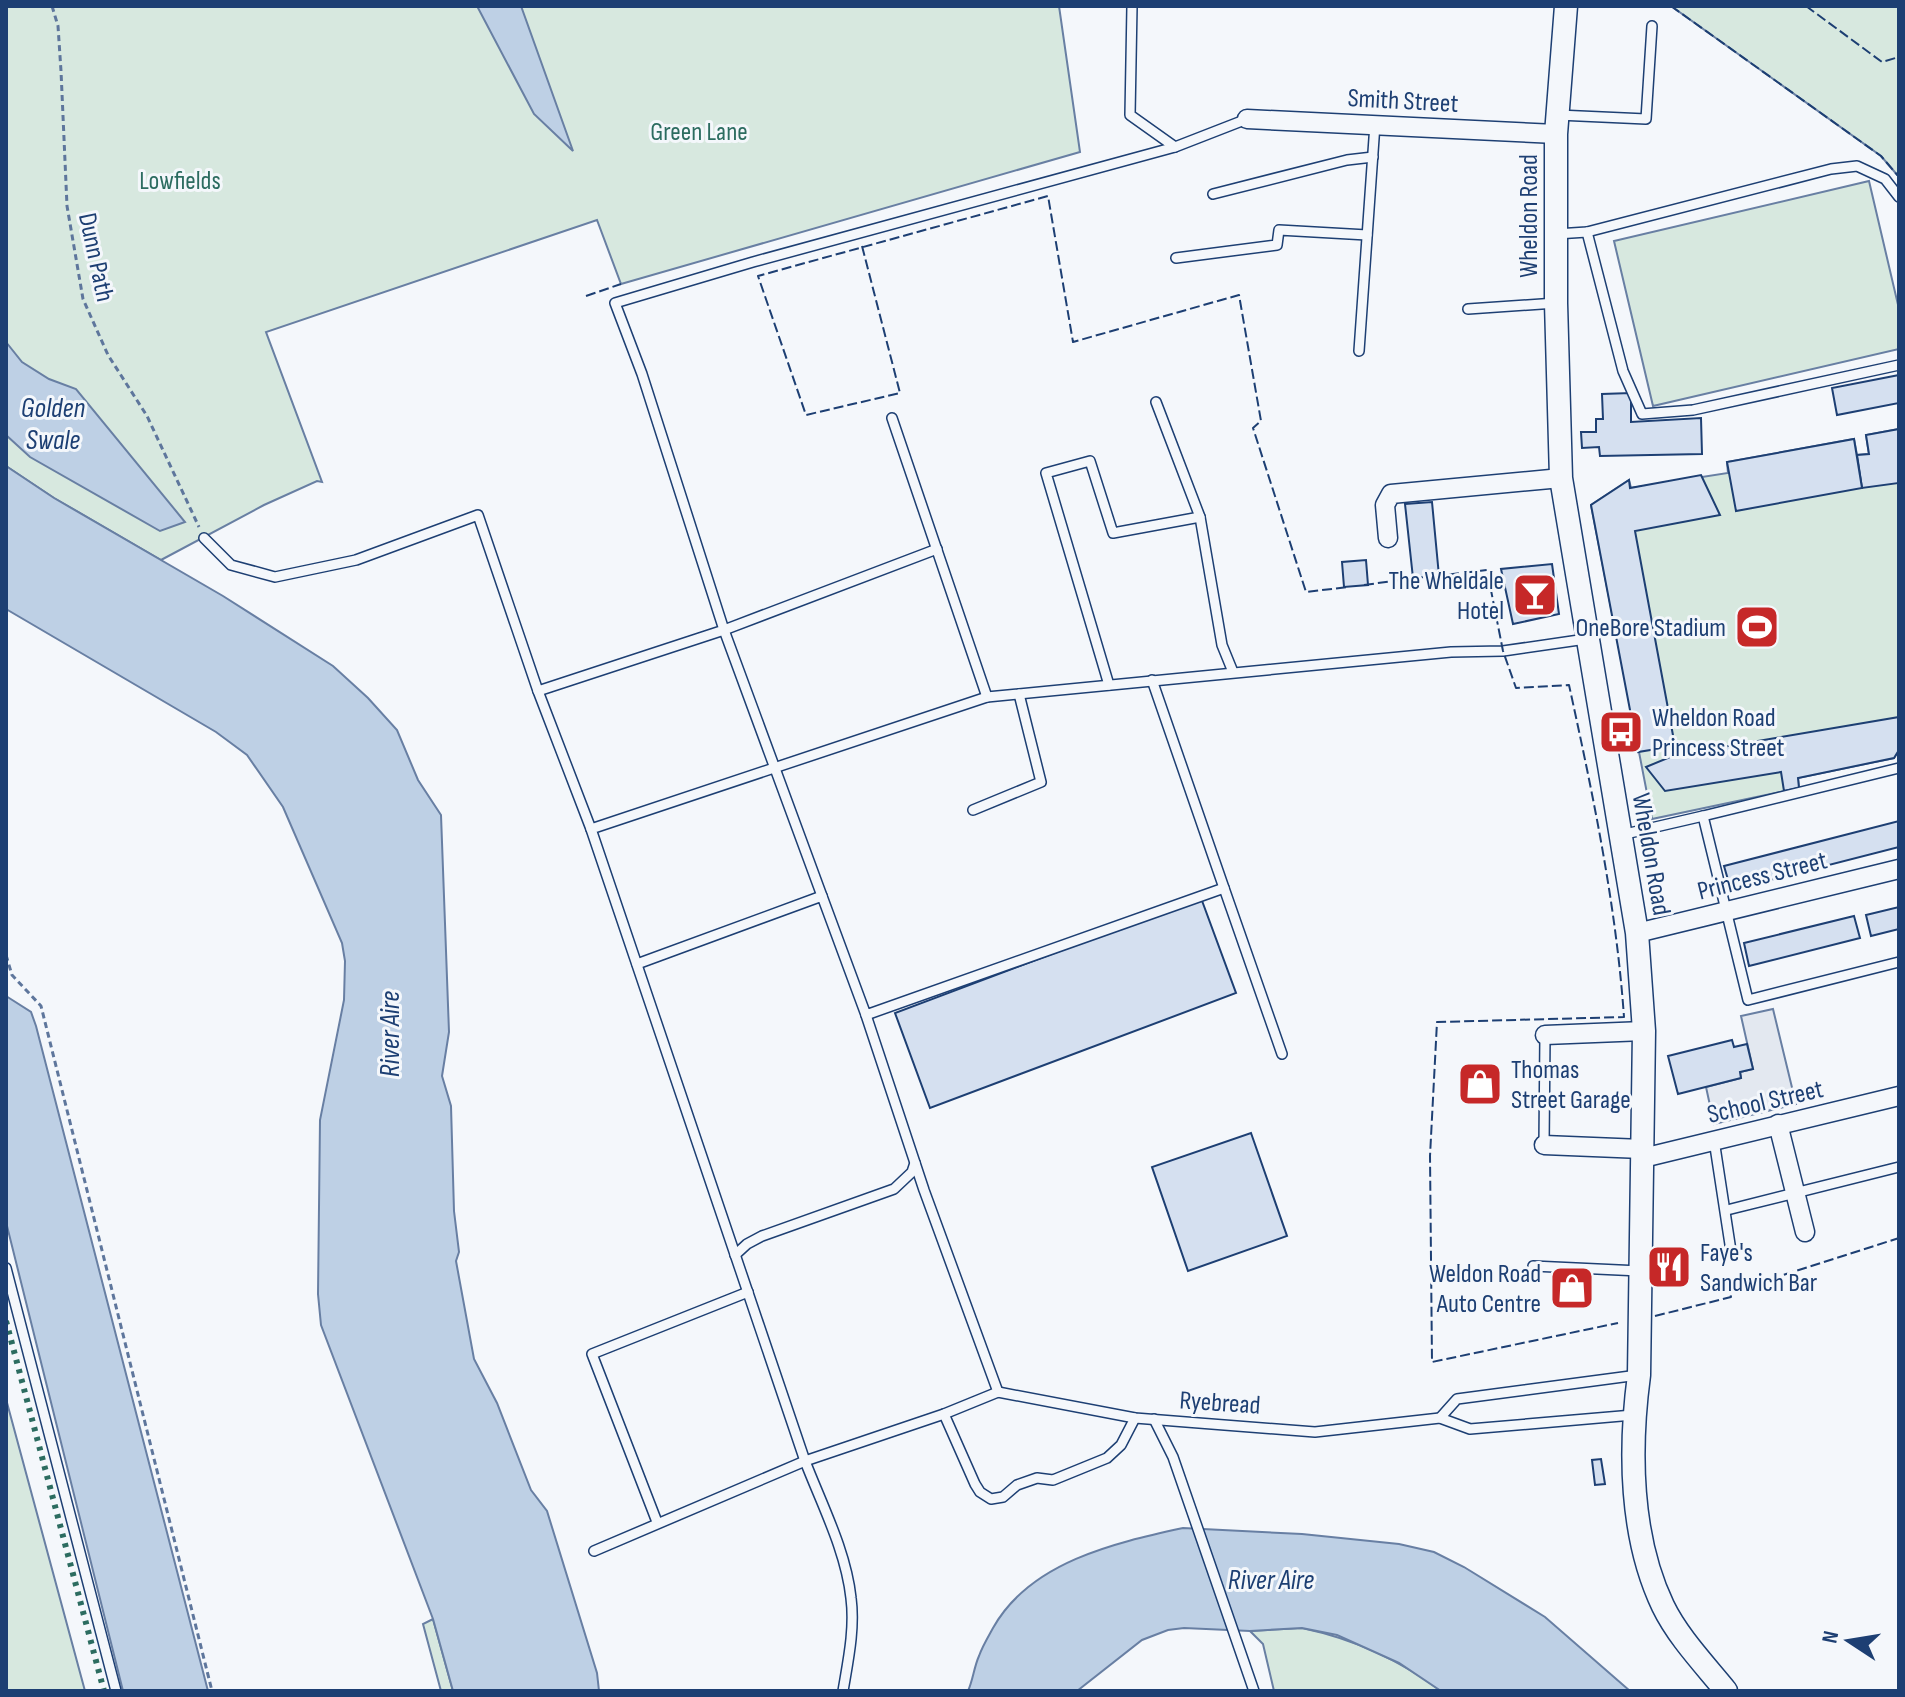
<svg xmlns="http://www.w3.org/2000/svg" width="1905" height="1697" font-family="'Sofia Sans Condensed',sans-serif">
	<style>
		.green { fill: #d7e8df; stroke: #687fa3; stroke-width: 2 }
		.parking { fill: #e3e8f0; stroke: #687fa3; stroke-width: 2 }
		.water { fill: #bed0e5; stroke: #687fa3; stroke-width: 2 }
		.building { fill: #d5e0f0; stroke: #1d3f73; stroke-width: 2 }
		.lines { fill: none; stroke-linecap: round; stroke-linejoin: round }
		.service-casing { stroke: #1d3f73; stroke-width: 12 }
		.minor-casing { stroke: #1d3f73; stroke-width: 21 }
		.tertiary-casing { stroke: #1d3f73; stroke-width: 25 }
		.path { stroke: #5e769c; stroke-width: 3; stroke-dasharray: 6 4; stroke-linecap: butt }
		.service { stroke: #f4f7fb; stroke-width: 9 }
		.minor { stroke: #f4f7fb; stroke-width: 18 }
		.tertiary { stroke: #f4f7fb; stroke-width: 22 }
		.hedge { stroke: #2c6c60; stroke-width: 6; stroke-dasharray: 4 6; stroke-linecap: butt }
		.fence { stroke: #1d3f73; stroke-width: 2; stroke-dasharray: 10 4; stroke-linecap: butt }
		.labels { text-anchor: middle; stroke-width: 6; stroke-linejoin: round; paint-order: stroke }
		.street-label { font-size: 26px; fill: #1d3f73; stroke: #f4f7fb }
		.park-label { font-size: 26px; fill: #2c6c60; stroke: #f4f7fb }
		.poi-label { font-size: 26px; fill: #1d3f73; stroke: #f4f7fb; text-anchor: end }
		.water-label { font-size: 28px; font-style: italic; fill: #1d3f73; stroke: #f4f7fb }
	</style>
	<rect width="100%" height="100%" fill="#f4f7fb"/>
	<!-- green -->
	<g class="green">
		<polygon points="6,6 1059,6 1080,152 621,284 597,220 266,332 322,482 317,481 264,505 161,560 54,498 6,466"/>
		<polygon points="1671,6 1899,6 1899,177 1881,156"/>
		<polygon points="1869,181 1899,309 1899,349 1653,406 1614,241"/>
		<polygon points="1899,429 1899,750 1894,758 1798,778 1799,788 1652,819 1591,505 1629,480 1631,488 1728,473 1727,462 1854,439 1857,455 1869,454 1866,435"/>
		<polygon points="6,1399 85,1691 6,1691"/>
		<polygon points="433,1619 453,1691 441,1691 423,1624"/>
		<path d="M1302 1628C1354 1639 1399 1659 1441 1691H1274L1263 1644 1250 1631Z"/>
	</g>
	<!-- parking -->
	<polygon class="parking" points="1773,1009 1796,1104 1714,1124 1706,1087 1741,1078 1740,1072 1753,1069 1741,1016"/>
	<!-- water -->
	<g class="water">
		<polygon points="477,6 521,6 573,151 534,114"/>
		<polygon points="6,342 22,362 49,379 76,389 185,522 160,531 30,457 6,435"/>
		<polygon points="6,466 54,498 223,596 333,666 368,698 397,730 418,780 441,815 449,1032 442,1076 451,1106 454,1211 459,1252 456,1261 474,1359 497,1403 531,1490 547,1511 597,1673 599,1691 453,1691 433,1619 321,1325 318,1294 320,1120 344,1000 345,961 342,943 283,807 247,755 216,732 6,609"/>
		<polygon points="6,996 31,1012 36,1026 208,1691 123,1691 6,1222"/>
		<path d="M1183 1528 1302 1534 1399 1544 1434 1552 1464 1567 1545 1617 1630 1691H1441L1399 1663 1337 1635 1302 1628 1250 1631 1184 1628 1168 1630 1142 1640 1077 1691H968C973 1680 974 1667 979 1656 982 1647 988 1637 993 1628 1030 1562 1114 1543 1183 1528Z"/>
	</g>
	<!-- building -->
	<g class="building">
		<polygon points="1899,375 1899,403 1837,415 1832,388"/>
		<polygon points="1631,393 1631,422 1701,418 1702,454 1600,456 1599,447 1582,448 1581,432 1596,432 1596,419 1603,419 1602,394"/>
		<polygon points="1899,429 1899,483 1862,488 1857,455 1869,454 1866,435"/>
		<polygon points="1854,439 1862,488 1736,511 1727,462"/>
		<polygon points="1701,475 1720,515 1635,531 1675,746 1638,752 1591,505 1629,480 1630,488"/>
		<polygon points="1432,502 1439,576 1413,578 1405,504"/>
		<polygon points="1366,560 1368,585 1344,587 1342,562"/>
		<polygon points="1552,564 1559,614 1513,624 1501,569"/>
		<polygon points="1899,717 1899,750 1894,758 1798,778 1799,788 1784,791 1781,772 1665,791 1646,767 1675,755"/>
		<polygon points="1899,821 1899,847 1731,890 1724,866"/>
		<polygon points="1201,898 1236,993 930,1108 895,1013"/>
		<polygon points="1899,907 1899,929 1871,936 1866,915"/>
		<polygon points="1854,916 1860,938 1749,966 1744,943"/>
		<polygon points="1732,1040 1734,1047 1747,1044 1753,1069 1740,1072 1741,1078 1678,1094 1668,1056"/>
		<polygon points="1251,1133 1287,1236 1188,1271 1152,1167"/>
		<polygon points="1601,1459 1605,1484 1595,1485 1592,1460"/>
	</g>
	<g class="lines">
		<!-- service casing -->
		<g class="service-casing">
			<g id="service">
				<polyline points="1132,6 1130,115 1175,147"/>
				<polyline points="1558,115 1646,119 1652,26"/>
				<polyline points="1213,194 1347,160 1373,157"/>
				<polyline points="1587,232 1623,371 1642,414 1693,410 1899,365"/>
				<polyline points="1556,234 1587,232 1831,169 1857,166 1885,179 1899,197"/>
				<polyline points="1176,258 1277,245 1279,230 1367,235"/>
				<polyline points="1468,309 1556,303"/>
				<polyline points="1359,351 1375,124"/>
				<polyline points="1156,402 1200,517 1222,645 1233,672"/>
				<polyline points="892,418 987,697"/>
				<polyline points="204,538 231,565 275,577 356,560 478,515 538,691 591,829"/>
				<polyline points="1109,685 1046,473 1090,461 1113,533 1200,517"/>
				<polyline points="538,691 724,630 642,374 615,303 753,262 1175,147 1247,119"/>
				<polyline points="1899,768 1703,816 1748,1000 1899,962"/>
				<polyline points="973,810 1041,782 1019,694"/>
				<polyline points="1621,835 1703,816"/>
				<polyline points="1224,888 1282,1054"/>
				<polyline points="822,896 724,630 937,549"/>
				<polyline points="637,964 822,896 866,1015 1224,888 1152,680"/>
				<polyline points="866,1015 924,1190 998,1392"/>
				<polyline points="1714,1140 1731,1251"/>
				<polyline points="1544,1145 1545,1035"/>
				<polyline points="1727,1210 1899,1167"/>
				<polyline points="735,1255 747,1244 762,1236 894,1189 912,1172 915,1163"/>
				<polyline points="1533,1266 1640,1271"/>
				<polyline points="6,1268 116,1691"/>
				<polyline points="998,1392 1135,1418 1315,1432 1440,1418 1470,1429 1633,1415"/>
				<polyline points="944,1414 975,1484 980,1492 991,1499 1003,1497 1017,1485 1037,1478 1053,1480 1107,1458 1121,1445 1135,1418"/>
				<polyline points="1440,1418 1457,1399 1638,1375"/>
				<polyline points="1154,1419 1173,1457 1254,1691"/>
				<polyline points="657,1522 592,1354 748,1292"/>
				<polyline points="594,1551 805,1461 944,1414 998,1392"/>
				<path d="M843 1691C848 1661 855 1629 851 1598 846 1551 822 1505 805 1461L591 829 987 697 1451 652 1503 651 1586 639"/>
			</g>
		</g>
		<!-- minor casing -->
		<g class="minor-casing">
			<g id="minor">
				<polyline points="1247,119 1556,134"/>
				<polyline points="1388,538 1385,505 1391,494 1561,478"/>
				<polyline points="1637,933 1899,869"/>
				<polyline points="1545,1035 1644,1031"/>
				<polyline points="1778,1124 1805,1232"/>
				<polyline points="1544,1145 1642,1149"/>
				<polyline points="1643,1158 1899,1096"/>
			</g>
		</g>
		<!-- tertiary casing -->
		<g class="tertiary-casing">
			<path id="tertiary" d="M1566 6 1556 134V303L1561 478 1637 933 1644 1031 1639 1375C1629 1450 1630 1537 1663 1606 1678 1637 1705 1665 1726 1691"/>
		</g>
		<!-- path -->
		<g class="path">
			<polyline points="52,6 58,26 61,71 67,206 83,299 108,355 147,416 199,527"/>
			<polyline points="6,955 12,975 41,1006 212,1691"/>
		</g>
		<!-- service -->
		<use href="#service" class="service"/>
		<!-- minor -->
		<use href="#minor" class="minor"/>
		<!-- tertiary -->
		<use href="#tertiary" class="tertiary"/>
		<!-- hedge -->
		<polyline class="hedge" points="6,1321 104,1691"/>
		<!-- fence -->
		<g class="fence">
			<polyline points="1671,6 1881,156 1899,177"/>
			<polyline points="1806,6 1882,62 1899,57"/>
			<polyline points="862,246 900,393 806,415 758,276 1048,196 1073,342 1239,295 1261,421 1253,428 1306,592 1348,587"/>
			<polyline points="586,296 621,284"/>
			<path d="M1435 576 1487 570 1503 651 1516 688 1569 685C1593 795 1616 904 1624 1017L1437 1022 1430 1156 1432 1362 1618 1323"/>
			<polyline points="1364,585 1415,578"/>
			<polyline points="1655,1316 1731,1297 1730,1292 1899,1238"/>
		</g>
	</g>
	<!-- icons -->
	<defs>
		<g id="bar-square" transform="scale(2.3)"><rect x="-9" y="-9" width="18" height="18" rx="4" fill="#c62828" stroke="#f4f7fb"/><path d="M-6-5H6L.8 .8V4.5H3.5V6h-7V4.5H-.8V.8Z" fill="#fff"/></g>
		<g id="stadium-square" transform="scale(2.3)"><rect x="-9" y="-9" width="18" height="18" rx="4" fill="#c62828" stroke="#f4f7fb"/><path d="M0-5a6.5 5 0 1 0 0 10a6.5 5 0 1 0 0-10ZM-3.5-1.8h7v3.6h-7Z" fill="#fff"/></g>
		<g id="bus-square" transform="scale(2.3)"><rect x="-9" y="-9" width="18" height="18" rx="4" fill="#c62828" stroke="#f4f7fb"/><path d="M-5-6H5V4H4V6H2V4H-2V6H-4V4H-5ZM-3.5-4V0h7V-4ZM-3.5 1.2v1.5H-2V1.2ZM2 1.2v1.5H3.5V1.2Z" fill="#fff"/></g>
		<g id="shop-square" transform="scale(2.3)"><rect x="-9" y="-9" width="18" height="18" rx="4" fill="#c62828" stroke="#f4f7fb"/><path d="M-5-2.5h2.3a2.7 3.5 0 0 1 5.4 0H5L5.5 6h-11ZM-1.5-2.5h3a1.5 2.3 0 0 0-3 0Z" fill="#fff"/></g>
		<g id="restaurant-square" transform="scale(2.3)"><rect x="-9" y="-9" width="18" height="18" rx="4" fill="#c62828" stroke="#f4f7fb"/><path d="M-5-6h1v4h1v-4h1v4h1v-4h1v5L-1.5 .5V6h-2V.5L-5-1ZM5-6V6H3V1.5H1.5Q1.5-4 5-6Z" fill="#fff"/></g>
	</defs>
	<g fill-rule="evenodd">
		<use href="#bar-square" x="1535" y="595"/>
		<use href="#stadium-square" x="1757" y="627"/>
		<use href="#bus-square" x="1621" y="732"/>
		<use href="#shop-square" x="1480" y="1084"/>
		<use href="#restaurant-square" x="1669" y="1267"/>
		<use href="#shop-square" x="1572" y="1288"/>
	</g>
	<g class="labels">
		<!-- street labels -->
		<g class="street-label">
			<text transform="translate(1403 100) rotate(3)" y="9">Smith Street</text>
			<text transform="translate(1528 216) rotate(-90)" y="9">Wheldon Road</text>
			<text transform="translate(97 257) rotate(78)" y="9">Dunn Path</text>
			<text transform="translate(1652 854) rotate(80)" y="9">Wheldon Road</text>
			<text transform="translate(1762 875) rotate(-14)" y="9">Princess Street</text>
			<text transform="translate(1765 1101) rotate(-13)" y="9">School Street</text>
			<text transform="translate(1220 1402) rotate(4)" y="9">Ryebread</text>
		</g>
		<!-- park labels -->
		<g class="park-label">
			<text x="699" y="140">Green Lane</text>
			<text x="180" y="189">Lowfields</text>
		</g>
		<!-- poi labels -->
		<g class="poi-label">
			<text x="1504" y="589">The Wheldale<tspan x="1504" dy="30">Hotel</tspan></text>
			<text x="1726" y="636">OneBore Stadium</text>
			<text x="1652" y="726" text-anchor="start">Wheldon Road<tspan x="1652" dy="30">Princess Street</tspan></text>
			<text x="1511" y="1078" text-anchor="start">Thomas<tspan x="1511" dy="30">Street Garage</tspan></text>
			<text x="1700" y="1261" text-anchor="start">Faye's<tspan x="1700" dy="30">Sandwich Bar</tspan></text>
			<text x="1541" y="1282">Weldon Road<tspan x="1541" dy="30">Auto Centre</tspan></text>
		</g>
		<!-- water labels -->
		<g class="water-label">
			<text x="53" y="417">Golden<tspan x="53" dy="32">Swale</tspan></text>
			<text transform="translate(389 1034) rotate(-90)" y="10">River Aire</text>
			<text x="1271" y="1589">River Aire</text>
		</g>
	</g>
	<!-- border -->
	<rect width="1905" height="1697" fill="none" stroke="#1d3f73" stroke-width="16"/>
	<!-- north arrow -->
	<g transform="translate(1849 1641) rotate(282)" stroke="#f4f7fb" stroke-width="6" paint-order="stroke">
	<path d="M0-6L14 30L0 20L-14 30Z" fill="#1d3f73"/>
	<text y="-12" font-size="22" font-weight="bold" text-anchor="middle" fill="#1d3f73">N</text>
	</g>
</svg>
